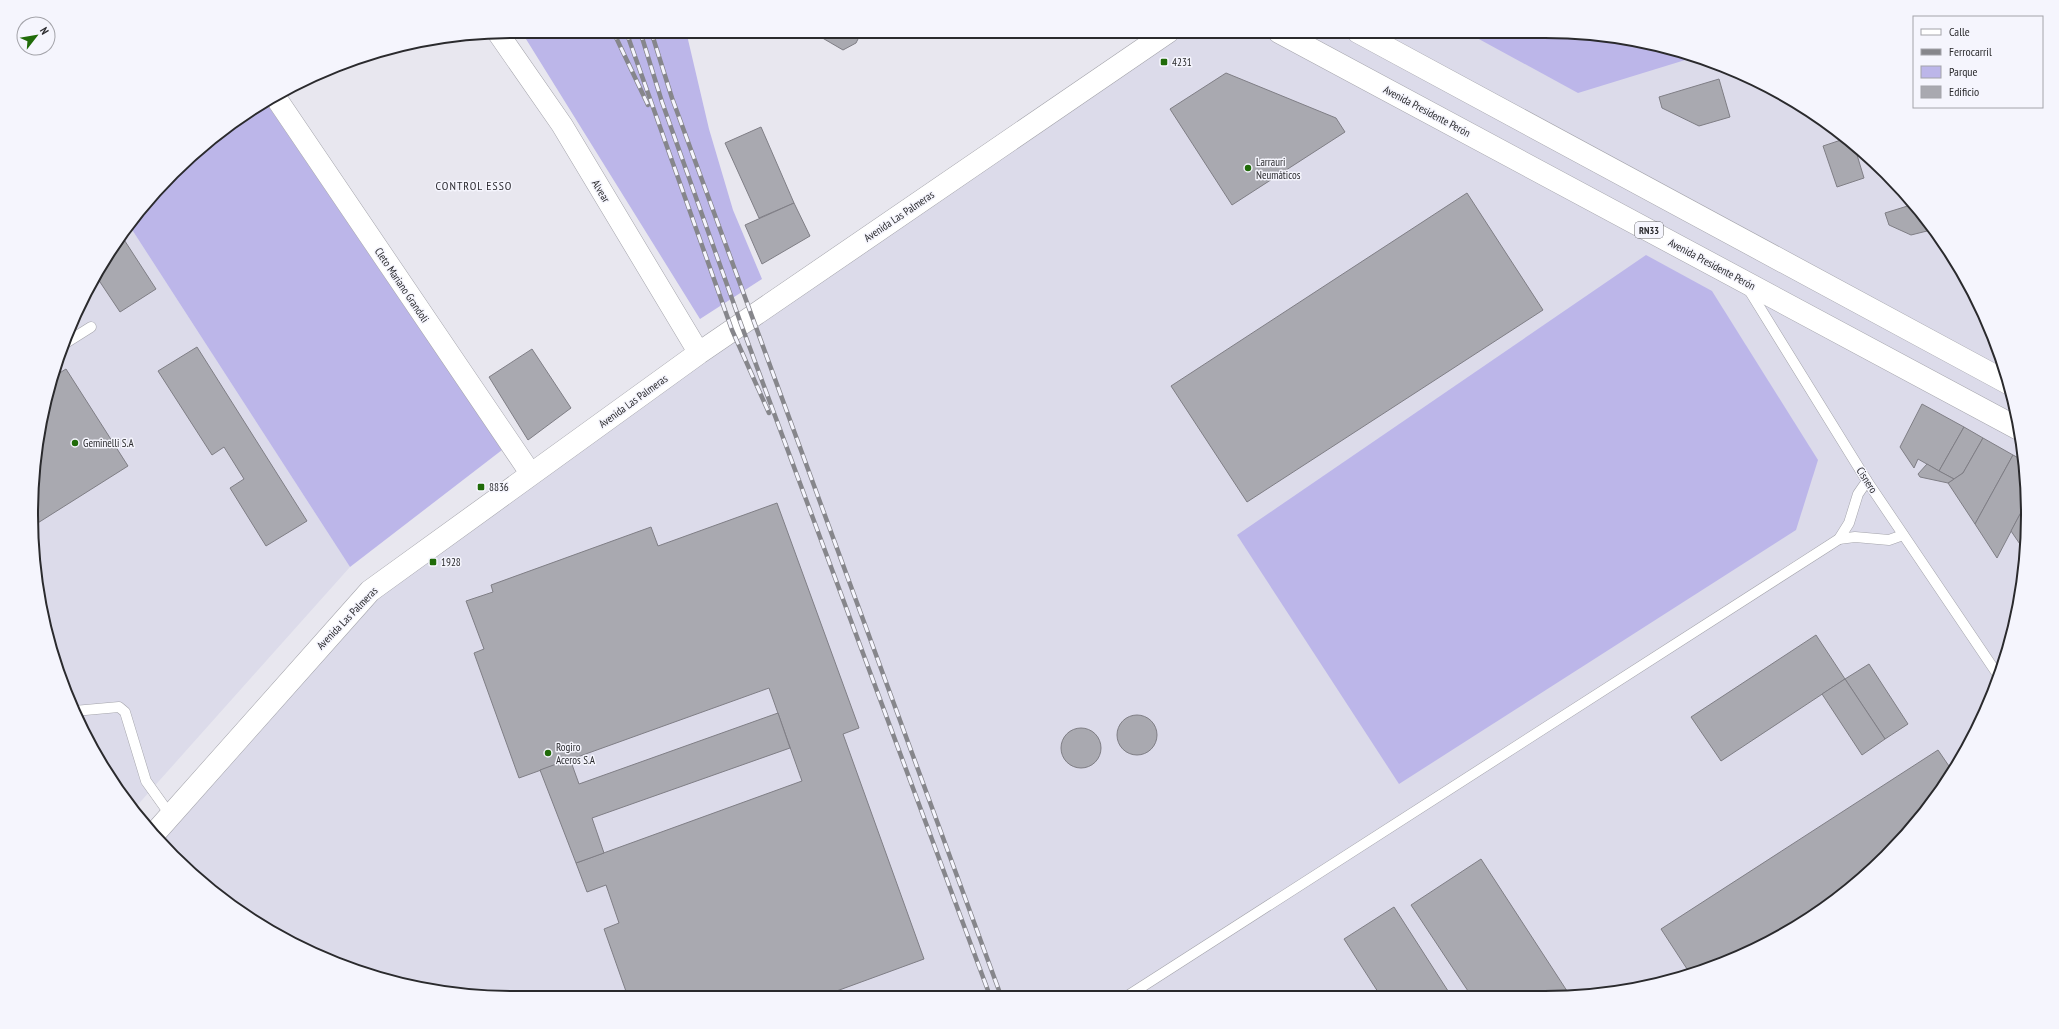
<svg xmlns="http://www.w3.org/2000/svg" width="2059" height="1029" font-family="'PT Sans Narrow',sans-serif">
	<style>
		.built { fill: #dcdbea }
		.green { fill: #bcb6e9 }
		.building { fill: #a9a9b0; stroke: #7f7e85 }
		.lines { fill: none; stroke-linecap: round; stroke-linejoin: round }
		.service-casing { stroke: #a4a4ab; stroke-width: 11 }
		.minor-casing { stroke: #a4a4ab; stroke-width: 22 }
		.secondary-casing { stroke: #a4a4ab; stroke-width: 23 }
		.primary-casing { stroke: #a4a4ab; stroke-width: 23 }
		.service { stroke: #fff; stroke-width: 10 }
		.minor { stroke: #fff; stroke-width: 21 }
		.secondary { stroke: #fff; stroke-width: 22 }
		.primary { stroke: #fff; stroke-width: 22 }
		.rail-casing { stroke: #86868b; stroke-width: 4.5 }
		.rail { stroke: #f5f5fd; stroke-width: 3; stroke-dasharray: 9; stroke-linecap: butt }
		.poi-dot { fill: #206b09; stroke: #f5f5fd; stroke-width: 1.5 }
		.labels { text-anchor: middle; stroke-width: 3; stroke-linejoin: round; paint-order: stroke }
		.shield { fill: #f5f5fd; stroke: #67676b; stroke-width: 1 }
		.shield-label { font-size: 10px; font-weight: bold; fill: #2a2a2d }
		.poi-label { font-size: 11px; fill: #2a2a2d; stroke: #f5f5fd; text-anchor: start }
		.street-label { font-size: 11px; fill: #2a2a2d; stroke: #f5f5fd }
		.neighbourhood-label { font-size: 12px; letter-spacing: 1px; fill: #2c2b31; stroke: #f5f5fd }
		.rim { fill: none; stroke: #2a2a2d; stroke-width: 2 }
	</style>
	<rect width="100%" height="100%" fill="#e8e7ef"/>
	<!-- built -->
	<g class="built">
		<polygon points="1168,32 1576,32 1669,47 1758,81 1839,131 1908,196 1963,273 2002,359 2024,451 2027,546 2012,639 1978,728 1908,833 1813,916 1729,961 1607,994 483,997 390,982 301,948 220,898 172,856 154,834 370,591"/>
		<polygon points="129,225 350,567 134,809 113,783 81,728 48,640 35,577 32,483 40,420 68,329 112,246"/>
	</g>
	<!-- green -->
	<g class="green">
		<polygon points="521,31 686,31 709,129 733,210 762,279 700,319"/>
		<polygon points="1466,32 1576,32 1669,47 1695,57 1578,93"/>
		<polygon points="265,101 502,450 350,567 129,225 151,196 220,131"/>
		<polygon points="1646,255 1712,291 1818,460 1796,530 1399,784 1237,535"/>
	</g>
	<!-- building -->
	<g class="building">
		<polygon points="822,31 862,31 856,43 843,50 819,36"/>
		<polygon points="1226,73 1336,118 1345,132 1232,205 1170,109"/>
		<polygon points="1719,79 1730,117 1699,126 1662,108 1659,97"/>
		<polygon points="761,127 794,203 759,218 725,143"/>
		<polygon points="1847,138 1854,145 1864,178 1837,187 1823,146"/>
		<polygon points="1467,193 1543,310 1247,502 1171,386"/>
		<polygon points="794,203 810,236 762,264 745,225"/>
		<polygon points="1914,204 1939,239 1934,240 1931,230 1911,235 1889,225 1885,213"/>
		<polygon points="121,235 156,289 120,312 96,276 112,246"/>
		<polygon points="197,347 307,521 266,546 230,488 244,479 224,447 212,455 158,371"/>
		<polygon points="532,349 571,408 528,440 489,377"/>
		<polygon points="66,369 128,466 33,526 32,483 40,420 53,377"/>
		<polygon points="1922,404 1964,427 1939,471 1918,459 1914,468 1900,447"/>
		<polygon points="1964,427 1983,438 1963,473 1954,479 1939,471"/>
		<polygon points="1983,438 2013,455 1975,524 1948,483 1963,473"/>
		<polygon points="2013,455 2024,461 2026,503 1997,558 1975,524"/>
		<polygon points="1927,464 1939,471 1954,479 1948,483 1920,477 1918,474"/>
		<polygon points="777,503 859,728 843,734 924,959 823,996 628,997 604,929 619,923 606,885 587,892 576,863 802,781 769,688 519,778 474,653 484,649 466,601 493,592 491,585 651,527 658,546"/>
		<polygon points="2026,503 2027,546 2026,553 2011,531"/>
		<polygon points="1816,635 1845,679 1721,761 1691,717"/>
		<polygon points="1869,664 1908,724 1885,739 1845,679"/>
		<polygon points="1845,679 1885,739 1862,755 1822,694"/>
		<polygon points="778,713 790,748 592,818 604,853 576,863 540,770 570,759 579,784"/>
		<circle cx="1137" cy="735" r="20"/>
		<circle cx="1081" cy="748" r="20"/>
		<polygon points="1938,750 1951,769 1908,833 1813,916 1729,961 1689,972 1661,929"/>
		<polygon points="1481,859 1569,994 1470,994 1411,905"/>
		<polygon points="1394,907 1450,994 1380,995 1344,939"/>
	</g>
	<g class="lines">
		<!-- service casing -->
		<g class="service-casing">
			<g id="service">
				<polyline points="1749,290 1867,481 1998,675"/>
				<polyline points="64,344 91,327"/>
				<polyline points="1839,539 1855,537 1889,540 1903,535"/>
				<polyline points="74,711 119,707 125,712 146,781 171,816"/>
				<polyline points="1129,995 1839,539 1849,523 1858,494 1867,481"/>
			</g>
		</g>
		<!-- minor casing -->
		<g class="minor-casing">
			<g id="minor">
				<polyline points="498,33 562,125 699,353"/>
				<polyline points="274,95 531,474"/>
			</g>
		</g>
		<!-- secondary casing -->
		<g class="secondary-casing">
			<polyline id="secondary" points="154,834 370,591 699,353 1168,32"/>
		</g>
		<!-- primary casing -->
		<g class="primary-casing">
			<g id="primary">
				<polyline points="1279,32 2019,429"/>
				<polyline points="1358,32 2008,383"/>
			</g>
		</g>
		<!-- service -->
		<use href="#service" class="service"/>
		<!-- minor -->
		<use href="#minor" class="minor"/>
		<!-- secondary -->
		<use href="#secondary" class="secondary"/>
		<!-- primary -->
		<use href="#primary" class="primary"/>
		<!-- rail casing -->
		<g class="rail-casing">
			<g id="rail">
				<polyline points="613,31 648,105"/>
				<polyline points="626,31 732,330 769,413"/>
				<polyline points="640,31 662,102 741,324 990,996"/>
				<polyline points="651,31 672,98 1001,996"/>
			</g>
		</g>
		<!-- rail -->
		<use href="#rail" class="rail"/>
	</g>
	<!-- markers -->
	<g class="poi-dot">
		<rect x="1160" y="58" width="8" height="8" rx="2"/>
		<circle cx="1248" cy="168" r="4"/>
		<circle cx="75" cy="443" r="4"/>
		<rect x="477" y="483" width="8" height="8" rx="2"/>
		<rect x="429" y="558" width="8" height="8" rx="2"/>
		<circle cx="548" cy="753" r="4"/>
	</g>
	<g class="labels">
		<!-- shield labels -->
		<rect class="shield" x="1635" y="222" width="28" height="16" rx="3"/>
		<g class="shield-label">
			<text x="1649" y="234">RN33</text>
		</g>
		<!-- poi labels -->
		<g class="poi-label">
			<text x="1172" y="66">4231</text>
			<text x="1256" y="166">Larrauri<tspan x="1256" dy="13">Neumáticos</tspan></text>
			<text x="83" y="447">Geminelli S.A</text>
			<text x="489" y="491">8836</text>
			<text x="441" y="566">1928</text>
			<text x="556" y="751">Rogiro<tspan x="556" dy="13">Aceros S.A</tspan></text>
		</g>
		<!-- street labels -->
		<g class="street-label">
			<text transform="translate(1427 111) rotate(28)" y="4">Avenida Presidente Perón</text>
			<text transform="translate(601 191) rotate(59)" y="4">Alvear</text>
			<text transform="translate(899 216) rotate(-34)" y="4">Avenida Las Palmeras</text>
			<text transform="translate(1712 264) rotate(28)" y="4">Avenida Presidente Perón</text>
			<text transform="translate(402 285) rotate(56)" y="4">Cleto Mariano Grandoli</text>
			<text transform="translate(633 401) rotate(-36)" y="4">Avenida Las Palmeras</text>
			<text transform="translate(1867 480) rotate(57)" y="4">Cisnero</text>
			<text transform="translate(347 618) rotate(-46)" y="4">Avenida Las Palmeras</text>
		</g>
		<!-- neighbourhood labels -->
		<g class="neighbourhood-label">
			<text x="474" y="190">CONTROL ESSO</text>
		</g>
	</g>
	<!-- crop -->
	<path d="M0 0H2059V1029H0ZM514 38H1545A476 476 0 0 1 2021 514V515A476 476 0 0 1 1545 991H514A476 476 0 0 1 38 515V514A476 476 0 0 1 514 38Z" fill="#f5f5fd" fill-rule="evenodd"/>
	<path class="rim" d="M514 38H1545A476 476 0 0 1 2021 514V515A476 476 0 0 1 1545 991H514A476 476 0 0 1 38 515V514A476 476 0 0 1 514 38Z"/>
	<!-- legend -->
	<rect x="1913" y="16" width="130" height="92" fill="#f5f5fd" stroke="#a4a4aa"/>
	<rect x="1921" y="29" width="20" height="6" fill="#ffffff" stroke="#a4a4aa"/>
	<text x="1949" y="36" font-size="12" fill="#2a2a2d">Calle</text>
	<rect x="1921" y="49" width="20" height="6" fill="#86868b" stroke="#a4a4aa"/>
	<text x="1949" y="56" font-size="12" fill="#2a2a2d">Ferrocarril</text>
	<rect x="1921" y="66" width="20" height="12" fill="#bcb6e9" stroke="#a4a4aa"/>
	<text x="1949" y="76" font-size="12" fill="#2a2a2d">Parque</text>
	<rect x="1921" y="86" width="20" height="12" fill="#a9a9b0" stroke="#a4a4aa"/>
	<text x="1949" y="96" font-size="12" fill="#2a2a2d">Edificio</text>
	<!-- north arrow -->
	<g transform="translate(36 36) rotate(59)"><circle r="19" fill="#f5f5fd" stroke="#a4a4aa"/>
	<path d="M0-3L7 15L0 10L-7 15Z" fill="#206b09"/>
	<text y="-6" font-size="11" font-weight="bold" text-anchor="middle" fill="#2a2a2d">N</text>
	</g>
</svg>
